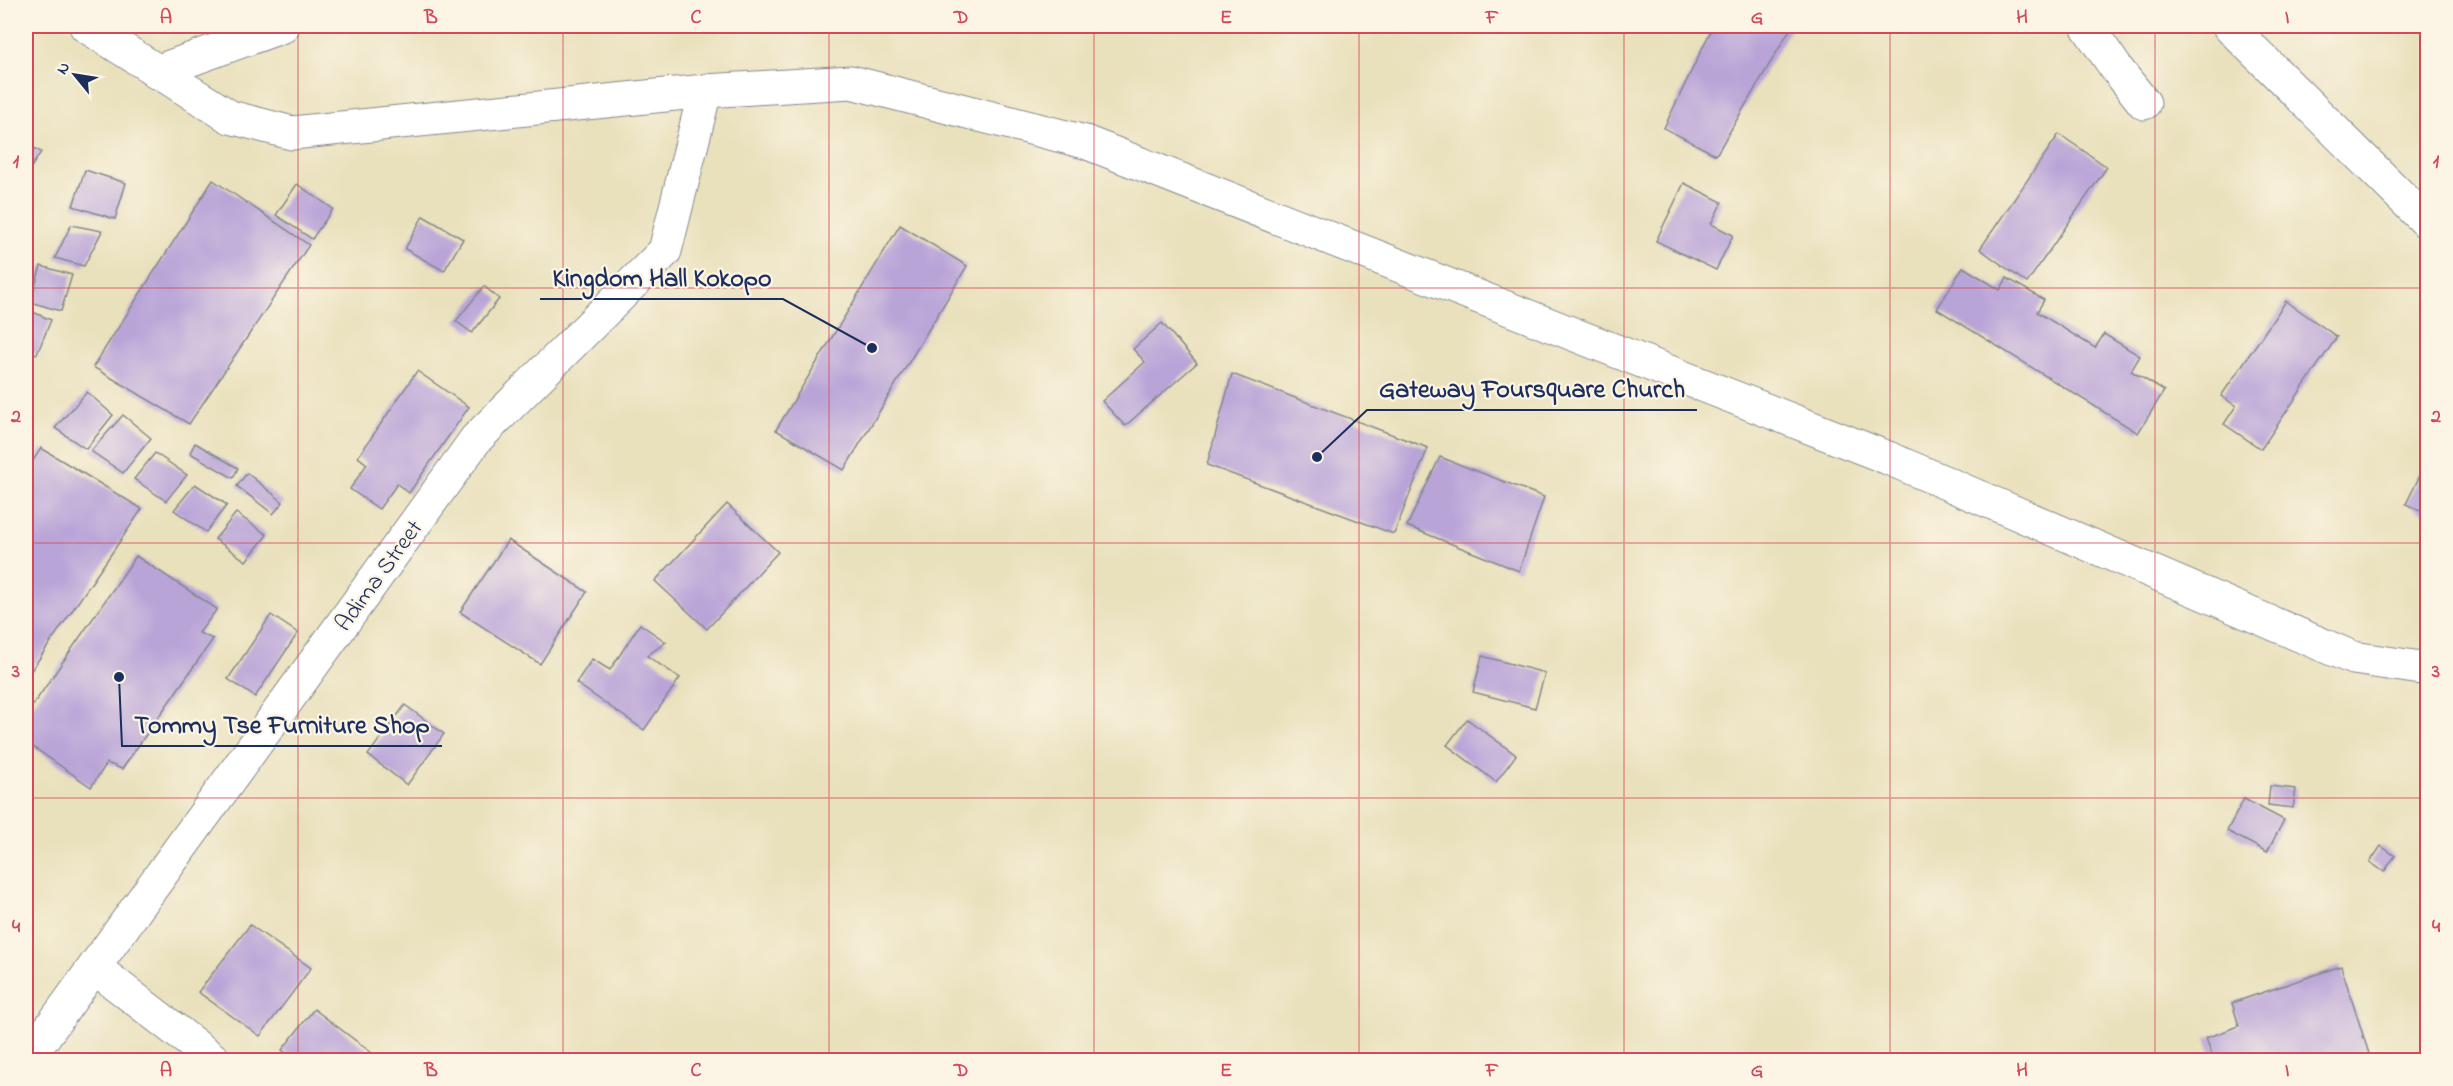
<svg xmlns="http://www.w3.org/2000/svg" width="2453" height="1086" font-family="'Indie Flower',sans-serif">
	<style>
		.building { fill: #b9a4d8 }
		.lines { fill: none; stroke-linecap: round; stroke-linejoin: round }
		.street-casing { stroke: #82888d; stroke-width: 35 }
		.street { stroke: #fff; stroke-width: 33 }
		.grid { fill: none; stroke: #d1495b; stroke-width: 1.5; stroke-opacity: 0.55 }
		.labels { text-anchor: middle; stroke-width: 4.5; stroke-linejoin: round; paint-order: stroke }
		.street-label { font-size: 24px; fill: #1b2f5e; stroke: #fcf5e5 }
		.leader { fill: none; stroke: #1b2f5e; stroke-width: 2 }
		.callout-dot { fill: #1b2f5e; stroke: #fcf5e5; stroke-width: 2 }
		.callout-label { font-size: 26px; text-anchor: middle; font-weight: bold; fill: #1b2f5e; stroke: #fcf5e5; stroke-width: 4.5; stroke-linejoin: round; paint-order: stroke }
		.neatline { fill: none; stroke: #d1495b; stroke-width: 2 }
		.grid-label { font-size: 20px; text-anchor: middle; font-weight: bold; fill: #d1495b }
	</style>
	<rect width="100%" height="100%" fill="#fcf5e5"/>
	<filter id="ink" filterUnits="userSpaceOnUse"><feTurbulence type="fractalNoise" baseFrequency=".0167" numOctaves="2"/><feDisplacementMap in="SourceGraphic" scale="12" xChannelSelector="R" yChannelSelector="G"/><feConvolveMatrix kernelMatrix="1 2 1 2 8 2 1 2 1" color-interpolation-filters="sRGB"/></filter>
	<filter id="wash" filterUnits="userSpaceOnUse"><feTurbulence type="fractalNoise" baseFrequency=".008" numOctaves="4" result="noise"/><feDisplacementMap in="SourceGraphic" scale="24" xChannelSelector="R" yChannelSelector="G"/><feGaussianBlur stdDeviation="1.35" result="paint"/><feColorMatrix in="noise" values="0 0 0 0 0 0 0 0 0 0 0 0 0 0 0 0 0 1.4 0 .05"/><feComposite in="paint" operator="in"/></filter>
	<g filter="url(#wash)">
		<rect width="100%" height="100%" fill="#e9e0bc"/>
		<g id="blocks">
			<!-- building -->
			<g class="building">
				<polygon points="1713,26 1792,26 1716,155 1664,128"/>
				<polygon points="2059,134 2107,167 2027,283 1980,249"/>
				<polygon points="26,144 41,152 26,175"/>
				<polygon points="85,170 126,183 115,219 73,206"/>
				<polygon points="213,180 309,245 189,424 93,367"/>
				<polygon points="1684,183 1722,202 1711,224 1733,235 1716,270 1656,241"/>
				<polygon points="297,184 333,209 312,239 276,215"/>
				<polygon points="423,216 463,239 444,271 405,249"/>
				<polygon points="71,225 102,231 84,266 55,258"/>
				<polygon points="900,225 967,266 844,470 776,430"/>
				<polygon points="41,266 72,275 61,311 30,302"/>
				<polygon points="1963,267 2000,290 2007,278 2044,300 2037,312 2095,348 2104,334 2140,356 2131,371 2164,391 2138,433 1937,309"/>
				<polygon points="484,286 499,299 472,333 456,321"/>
				<polygon points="2286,301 2337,337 2261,449 2224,424 2236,406 2221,396"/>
				<polygon points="26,309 51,320 37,354 26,350"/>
				<polygon points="1162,323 1197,363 1125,426 1102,401 1145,362 1133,349"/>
				<polygon points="417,371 469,407 409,493 397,484 379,509 350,489 367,464 358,457"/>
				<polygon points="1232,374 1428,448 1394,534 1207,465"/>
				<polygon points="87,392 113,415 86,449 55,428"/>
				<polygon points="123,415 151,438 123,473 91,451"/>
				<polygon points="195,443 238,468 233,478 190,453"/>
				<polygon points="41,448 142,509 26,678 26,472"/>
				<polygon points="155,453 187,475 166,501 134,479"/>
				<polygon points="1440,457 1544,497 1519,571 1407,526"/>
				<polygon points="2428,459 2428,515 2406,504"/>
				<polygon points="247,473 283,502 273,514 237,486"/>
				<polygon points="195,484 227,505 206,532 174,510"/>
				<polygon points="727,504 778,552 707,629 655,581"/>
				<polygon points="236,513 267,535 246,561 215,539"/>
				<polygon points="508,540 587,592 540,664 460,612"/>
				<polygon points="136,556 217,609 199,633 213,639 122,769 107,763 91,787 26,742 26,715"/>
				<polygon points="271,615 298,633 255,697 228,679"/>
				<polygon points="640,624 666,642 647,656 680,678 644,730 576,683 592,659 610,670"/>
				<polygon points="1482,656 1545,673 1535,708 1473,692"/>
				<polygon points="405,705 444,734 407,785 368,755"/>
				<polygon points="1467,719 1516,755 1496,782 1447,745"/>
				<polygon points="2270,786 2296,789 2293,808 2268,805"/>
				<polygon points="2244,799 2284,820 2267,852 2227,831"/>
				<polygon points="2381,846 2395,856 2384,872 2370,862"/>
				<polygon points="250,925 311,968 260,1036 198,992"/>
				<polygon points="2341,966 2370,1057 2361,1060 2214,1060 2206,1038 2239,1026 2232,1003"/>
				<polygon points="314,1009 381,1060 296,1060 282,1050"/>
			</g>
		</g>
	</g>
	<g filter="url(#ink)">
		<use href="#blocks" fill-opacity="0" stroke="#82888d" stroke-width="1.5"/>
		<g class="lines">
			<!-- street casing -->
			<g class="street-casing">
				<g id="street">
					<polyline points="86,26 230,117 292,133 705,91 851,82 1085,142 1888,458 2353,658 2428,669"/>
					<polyline points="2087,26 2116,68 2144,103"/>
					<polyline points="2229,26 2428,223"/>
					<polyline points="156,72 283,26"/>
					<polyline points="95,968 214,1060"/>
					<polyline points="27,1060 476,439 665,251 705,91"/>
				</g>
			</g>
			<!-- street -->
			<use href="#street" class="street"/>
		</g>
	</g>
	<!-- grid -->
	<path class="grid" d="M298 26V1060M563 26V1060M829 26V1060M1094 26V1060M1359 26V1060M1624 26V1060M1890 26V1060M2155 26V1060M26 288H2428M26 543H2428M26 798H2428"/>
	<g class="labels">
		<!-- street labels -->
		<g class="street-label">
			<text transform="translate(378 575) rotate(-54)" y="8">Adima Street</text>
		</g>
	</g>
	<!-- callouts -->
	<path class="leader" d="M872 348L783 299H540M1317 457L1367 410H1697M119 677L122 746H442"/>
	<g class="callout-dot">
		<circle cx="872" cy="348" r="6"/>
		<circle cx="1317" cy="457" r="6"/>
		<circle cx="119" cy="677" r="6"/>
	</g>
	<g class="callout-label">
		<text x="662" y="286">Kingdom Hall Kokopo</text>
		<text x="1532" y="397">Gateway Foursquare Church</text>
		<text x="282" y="733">Tommy Tse Furniture Shop</text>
	</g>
	<!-- margin -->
	<rect width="2453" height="1086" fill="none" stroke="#fcf5e5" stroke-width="66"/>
	<!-- north arrow -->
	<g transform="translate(75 75) rotate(300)" stroke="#fcf5e5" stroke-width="4.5" paint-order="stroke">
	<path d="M0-4.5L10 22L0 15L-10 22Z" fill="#1b2f5e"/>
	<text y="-9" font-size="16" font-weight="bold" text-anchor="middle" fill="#1b2f5e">N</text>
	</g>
	<rect x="33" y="33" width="2387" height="1020" class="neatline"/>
	<g class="grid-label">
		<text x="166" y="23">A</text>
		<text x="431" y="23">B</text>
		<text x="696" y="23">C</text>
		<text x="961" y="23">D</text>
		<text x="1226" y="23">E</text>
		<text x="1492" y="23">F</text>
		<text x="1757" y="23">G</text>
		<text x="2022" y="23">H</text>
		<text x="2287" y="23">I</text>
		<text x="16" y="167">1</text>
		<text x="2436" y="167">1</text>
		<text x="16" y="422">2</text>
		<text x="2436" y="422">2</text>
		<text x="16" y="677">3</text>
		<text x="2436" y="677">3</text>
		<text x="16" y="932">4</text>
		<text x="2436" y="932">4</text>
		<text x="166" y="1076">A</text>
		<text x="431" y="1076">B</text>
		<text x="696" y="1076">C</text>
		<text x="961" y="1076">D</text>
		<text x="1226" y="1076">E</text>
		<text x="1492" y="1076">F</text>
		<text x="1757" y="1076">G</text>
		<text x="2022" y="1076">H</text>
		<text x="2287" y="1076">I</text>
	</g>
</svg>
